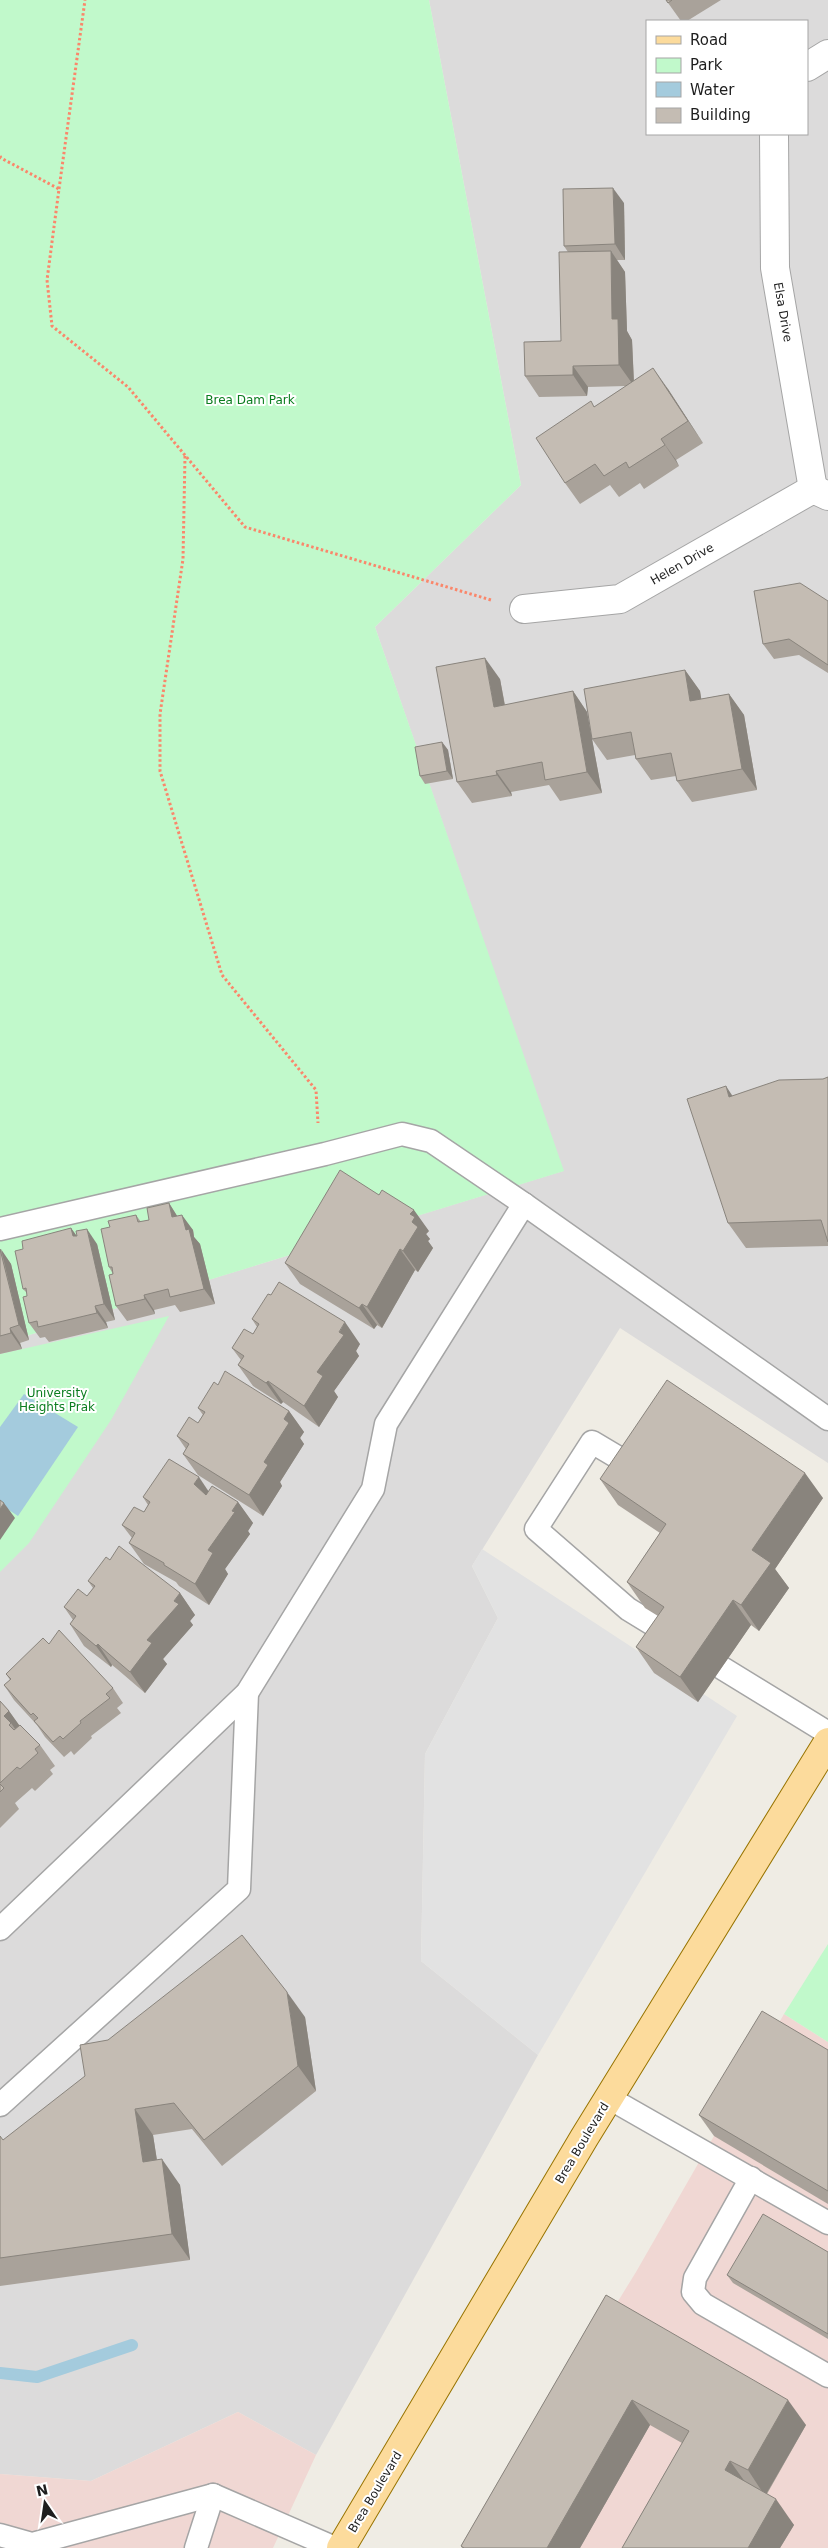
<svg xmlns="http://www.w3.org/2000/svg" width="828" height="2548" font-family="'DejaVu Sans',sans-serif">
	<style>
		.residential { fill: #dcdbdb; fill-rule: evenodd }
		.commercial { fill: #f0d7d3 }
		.park { fill: #c1f9cb }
		.parking { fill: #e2e2e2 }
		.water { fill: #a4cbdd }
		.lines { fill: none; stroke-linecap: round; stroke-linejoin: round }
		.stream { stroke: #a4cbdd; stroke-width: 12 }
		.service-casing { stroke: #a5a5a5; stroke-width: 25 }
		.minor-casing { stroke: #a5a5a5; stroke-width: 30 }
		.primary-casing { stroke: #987400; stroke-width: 30 }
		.path { stroke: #fa876b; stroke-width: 3; stroke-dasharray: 2.5 2.5; stroke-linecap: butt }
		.service { stroke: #fff; stroke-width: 22 }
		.minor { stroke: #fff; stroke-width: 28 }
		.primary { stroke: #fcdb9c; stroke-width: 28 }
		.wall { fill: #a9a29a }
		.shaded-wall { fill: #89847d }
		.building { fill: #c4bcb3; stroke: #89847d }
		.labels { text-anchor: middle; stroke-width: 4; stroke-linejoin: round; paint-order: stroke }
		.street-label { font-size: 12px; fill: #1e1e1e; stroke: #fff }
		.park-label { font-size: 12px; fill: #0b7d1f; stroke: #fff }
	</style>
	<rect width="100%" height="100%" fill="#efece4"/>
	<!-- residential -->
	<path class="residential" d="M429 0H828V1463L620 1328 472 1566 498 1618 425 1754 421 1961 538 2055 316 2455 238 2412 91 2481 0 2474V1344L563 1171 375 627 521 485ZM647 21H807V134H647Z"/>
	<!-- commercial -->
	<g class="commercial">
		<polygon points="784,2014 828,2042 828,2548 466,2548 636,2272"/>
		<polygon points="238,2412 316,2455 273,2548 0,2548 0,2474 91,2481"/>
	</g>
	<!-- park -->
	<g class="park">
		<polygon points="0,0 429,0 521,485 375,627 564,1171 0,1344"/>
		<polygon points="169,1316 111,1420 29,1543 0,1572 0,1354"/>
		<polygon points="828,1944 828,2042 784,2014"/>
	</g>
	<!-- parking -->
	<polygon class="parking" points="482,1549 737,1716 538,2055 421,1961 425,1754 498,1618 472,1566"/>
	<!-- water -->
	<polygon class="water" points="24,1394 78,1427 18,1516 0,1504 0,1427"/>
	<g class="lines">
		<!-- stream -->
		<polyline class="stream" points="0,2373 37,2377 132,2345"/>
		<!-- service casing -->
		<g class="service-casing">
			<g id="service">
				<polyline points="0,1229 325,1154 402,1134 431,1141 524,1204 828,1419"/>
				<polyline points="629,1464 592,1442 536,1529 628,1609 677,1639"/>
				<polyline points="722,1668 828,1733"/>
				<polyline points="0,1929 247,1693 373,1489 386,1424 524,1204"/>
				<polyline points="609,2098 828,2223"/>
				<polyline points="0,2105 239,1889 247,1693"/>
				<polyline points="751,2178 695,2278 693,2292 703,2304 828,2376"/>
				<polyline points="0,2535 32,2544 213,2495 335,2548"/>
				<polyline points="196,2548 213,2495"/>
			</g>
		</g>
		<!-- minor casing -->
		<g class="minor-casing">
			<g id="minor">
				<polyline points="807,67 828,54"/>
				<polyline points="774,134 775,268 813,489"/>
				<polyline points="524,609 620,599 813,489 828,496"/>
			</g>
		</g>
		<!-- primary casing -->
		<g class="primary-casing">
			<polyline id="primary" points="341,2548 584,2138 828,1742"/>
		</g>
		<!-- path -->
		<g class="path">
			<polyline points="0,156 1,158 59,189 47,280 52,326 128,387 245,527 491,600"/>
			<polyline points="59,189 85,0"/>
			<polyline points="185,456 183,559 160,714 160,771 222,975 316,1090 318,1123"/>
		</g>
		<!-- service -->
		<use href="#service" class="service"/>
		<!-- minor -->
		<use href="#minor" class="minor"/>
		<!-- primary -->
		<use href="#primary" class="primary"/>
	</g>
	<!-- wall -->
	<g class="wall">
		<polygon points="666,0 721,0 687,21 681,21"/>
		<polygon points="624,203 625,260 617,260 625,272 627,331 632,340 634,381 668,389 703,443 676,460 679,466 644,489 640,483 619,497 610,485 580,504 565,483 594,407 626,386 588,387 587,396 539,397 525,376 561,341 568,252 564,246"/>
		<polygon points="828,601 828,673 799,655 774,659 763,644"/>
		<polygon points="685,670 700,691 701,699 729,694 744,715 757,790 692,802 677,781 676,776 651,780 636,759 635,755 607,760 592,739"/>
		<polygon points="500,679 505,705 573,691 587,712 602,793 560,801 549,785 511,792 512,796 472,803 457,782"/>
		<polygon points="442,742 448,750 453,779 425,784 420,776"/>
		<polygon points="828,1077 828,1246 746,1248 728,1223 732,1096 823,1079"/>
		<polygon points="169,1203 177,1216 193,1230 194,1237 200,1244 215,1304 180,1312 175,1305 154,1310 155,1314 127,1321 116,1306 113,1274 109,1267 110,1227 136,1215 141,1222 149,1220"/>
		<polygon points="71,1228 76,1236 97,1244 115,1320 106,1322 108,1328 49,1342 45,1337 40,1338 29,1323 27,1296 27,1293 23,1289 23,1249"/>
		<polygon points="429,1231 426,1234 430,1239 428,1241 433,1248 418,1272 415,1270 382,1328 377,1325 374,1329 300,1284 285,1263"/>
		<polygon points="0,1249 11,1264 29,1340 20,1343 22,1349 0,1354"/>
		<polygon points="252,1319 360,1344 356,1351 359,1356 334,1391 338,1397 319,1427 283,1402 281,1404 253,1386 238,1365 241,1360 232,1348 253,1334 257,1327"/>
		<polygon points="218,1385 289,1411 304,1432 300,1438 304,1444 280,1482 282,1486 263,1516 198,1475 183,1454 186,1449 177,1436 198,1423 203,1415 198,1408"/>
		<polygon points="600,1479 823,1498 775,1569 789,1588 759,1631 751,1625 698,1702 654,1673 636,1647 658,1616 645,1608 627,1582 660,1533 618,1505"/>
		<polygon points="208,1491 238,1502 253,1523 248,1531 250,1534 225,1569 228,1574 209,1605 179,1586 176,1582 144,1564 129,1543 132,1538 122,1525 144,1512 148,1505 143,1497"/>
		<polygon points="110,1560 180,1593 195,1615 190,1621 193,1625 163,1659 167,1664 145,1693 117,1669 112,1665 111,1667 84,1646 70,1624 73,1620 64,1607 87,1596 93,1588 88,1581"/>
		<polygon points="49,1644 113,1688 123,1703 117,1708 121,1713 91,1736 92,1738 74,1755 71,1751 64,1757 45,1737 37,1725 14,1700 4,1685 10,1680 6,1674"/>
		<polygon points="0,1701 9,1711 19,1725 40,1745 55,1766 50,1770 53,1774 35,1791 32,1788 15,1803 19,1809 0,1828"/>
		<polygon points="305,2017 316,2091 222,2166 192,2129 153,2135 157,2160 180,2185 190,2260 0,2286 0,2136 3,2140"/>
		<polygon points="828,2050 828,2204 714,2136 699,2115"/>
		<polygon points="828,2252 828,2339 733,2283 727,2275"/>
		<polygon points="606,2295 806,2425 767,2494 794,2525 780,2548 622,2548 682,2443 650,2425 580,2548 462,2548 461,2546"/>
	</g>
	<!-- shaded-wall -->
	<g class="shaded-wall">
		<polygon points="613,188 624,203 625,260 615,244"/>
		<polygon points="611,251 625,272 627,331 632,340 634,386 619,365 612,319"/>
		<polygon points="573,366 588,387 587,396 573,375"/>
		<polygon points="653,368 668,389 703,443 688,421"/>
		<polygon points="661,439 676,460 679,466"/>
		<polygon points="485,658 500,679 509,729 494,707"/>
		<polygon points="685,670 700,691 705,722 690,701"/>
		<polygon points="573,691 587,712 602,793 587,772"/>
		<polygon points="729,694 744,715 757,790 742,769"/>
		<polygon points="442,742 448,750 453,779 447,771"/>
		<polygon points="496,771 511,792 512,796 497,775"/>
		<polygon points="726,1086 743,1112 729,1097"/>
		<polygon points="169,1203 179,1219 172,1217"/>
		<polygon points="414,1210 429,1231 426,1234 430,1239 428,1241 433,1248 418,1272 403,1251 412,1222 410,1214"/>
		<polygon points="182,1215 193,1230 194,1237 200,1244 215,1304 204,1289 186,1230"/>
		<polygon points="71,1228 82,1243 73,1236"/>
		<polygon points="87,1229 97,1244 115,1320 104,1304"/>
		<polygon points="1,1249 11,1264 29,1340 19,1325"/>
		<polygon points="400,1249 415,1270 382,1328 367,1307"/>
		<polygon points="144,1295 154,1310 155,1314 145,1299"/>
		<polygon points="362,1304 377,1325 374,1329 359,1308"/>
		<polygon points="95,1306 106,1322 108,1328 97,1313"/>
		<polygon points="345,1322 360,1344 356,1351 359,1356 334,1391 338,1397 319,1427 304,1406 317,1372"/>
		<polygon points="10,1328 20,1343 22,1349 11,1333"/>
		<polygon points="268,1381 283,1402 281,1404 266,1383"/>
		<polygon points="289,1411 304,1432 300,1438 304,1444 280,1482 282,1486 263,1516 249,1495 284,1419"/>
		<polygon points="805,1473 823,1498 775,1569 789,1588 759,1631 741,1605 752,1550"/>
		<polygon points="199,1477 213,1498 209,1505 194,1484"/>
		<polygon points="238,1502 253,1523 248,1531 250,1534 225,1569 228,1574 209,1605 195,1584 208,1550"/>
		<polygon points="4,1503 15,1518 0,1540 0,1509"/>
		<polygon points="180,1593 195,1615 190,1621 193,1625 163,1659 167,1664 145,1693 130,1672 147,1640"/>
		<polygon points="733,1600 751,1625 698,1702 680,1677"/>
		<polygon points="98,1644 112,1665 111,1667 96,1646"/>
		<polygon points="9,1711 24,1732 20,1736 11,1723 4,1716"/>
		<polygon points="287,1992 305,2017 316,2091 298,2066"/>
		<polygon points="135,2109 153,2135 161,2187 143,2162"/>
		<polygon points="162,2159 180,2185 190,2260 172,2234"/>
		<polygon points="632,2400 650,2425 580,2548 547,2548"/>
		<polygon points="788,2400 806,2425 765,2496 748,2470"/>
		<polygon points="730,2461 748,2486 725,2470"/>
		<polygon points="776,2499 794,2525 780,2548 748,2548"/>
	</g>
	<!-- building -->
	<g class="building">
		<polygon points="666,0 672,0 668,3"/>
		<polygon points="613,188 615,244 564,246 563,189"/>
		<polygon points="611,251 612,319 618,319 619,365 573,366 573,375 525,376 524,342 561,341 559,252"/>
		<polygon points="653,368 688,421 661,439 665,445 629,468 626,462 604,476 595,464 565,483 536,438 591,401 594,407"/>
		<polygon points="800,583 828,601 828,665 789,639 763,644 754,591"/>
		<polygon points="485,658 494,707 573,691 587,772 545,780 542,762 496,771 497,775 457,782 436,667"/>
		<polygon points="685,670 690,701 729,694 742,769 677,781 671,753 636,759 631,732 592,739 584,689"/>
		<polygon points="442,742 447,771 420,776 415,747"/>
		<polygon points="828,1077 828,1242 821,1220 728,1223 687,1099 726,1086 729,1097 779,1080 823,1079"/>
		<polygon points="340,1170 379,1195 382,1190 414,1210 410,1214 415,1217 412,1222 418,1227 403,1251 400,1249 367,1307 362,1304 359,1308 285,1263"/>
		<polygon points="169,1203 172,1217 182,1215 186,1230 189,1229 204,1289 170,1297 168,1289 144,1295 145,1299 116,1306 109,1275 113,1274 112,1267 109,1267 101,1229 110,1227 108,1221 136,1215 138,1222 149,1220 147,1208"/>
		<polygon points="71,1228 73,1236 77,1236 76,1231 87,1229 104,1304 95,1306 97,1313 38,1327 37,1321 29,1323 23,1297 27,1296 26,1288 23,1289 15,1251 23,1249 22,1241"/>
		<polygon points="0,1249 19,1325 10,1328 11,1333 0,1336"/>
		<polygon points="279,1282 345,1322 339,1332 344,1335 317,1372 323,1376 304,1406 268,1381 266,1383 238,1365 244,1356 232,1348 244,1329 253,1334 259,1324 252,1319 268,1294 271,1295"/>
		<polygon points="225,1371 289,1411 284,1419 289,1423 264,1462 268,1465 249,1495 183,1454 189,1444 177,1436 189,1417 198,1423 205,1412 198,1408 214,1382 218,1385"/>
		<polygon points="667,1380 805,1473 752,1550 771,1563 741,1605 733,1600 680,1677 636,1647 664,1607 627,1582 666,1524 600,1479"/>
		<polygon points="169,1459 199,1477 194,1484 206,1495 212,1486 238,1502 232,1511 235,1512 208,1550 213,1553 195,1584 164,1565 164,1563 129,1543 135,1533 122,1525 134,1507 144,1512 150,1502 143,1497"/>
		<polygon points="0,1500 4,1503 0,1509"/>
		<polygon points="119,1546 180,1593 174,1601 179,1604 147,1640 152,1643 130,1672 102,1648 98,1644 96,1646 70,1624 76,1616 64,1607 78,1589 87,1596 95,1586 88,1581 106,1557 110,1560"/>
		<polygon points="59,1630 113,1688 106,1694 110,1698 80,1721 81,1723 63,1739 60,1736 53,1742 34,1721 38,1718 33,1713 31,1715 4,1685 11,1679 6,1674 43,1638 49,1644"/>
		<polygon points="0,1701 9,1711 4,1716 11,1723 9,1725 14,1730 20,1725 40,1745 35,1749 38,1753 20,1769 17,1767 0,1783"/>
		<polygon points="0,1784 4,1788 0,1792"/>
		<polygon points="242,1935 287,1992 298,2066 204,2140 174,2103 135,2109 143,2162 162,2159 172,2234 0,2258 0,2136 3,2140 85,2076 80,2045 108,2040"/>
		<polygon points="762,2011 828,2050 828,2191 699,2115"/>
		<polygon points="763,2214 828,2252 828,2334 727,2275"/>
		<polygon points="606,2295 788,2400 748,2470 730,2461 725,2470 776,2499 748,2548 622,2548 689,2431 632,2400 547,2548 464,2548 461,2546"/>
	</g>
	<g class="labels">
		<!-- street labels -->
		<g class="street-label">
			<text transform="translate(783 312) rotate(80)" y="4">Elsa Drive</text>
			<text transform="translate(682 564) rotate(-30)" y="4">Helen Drive</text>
			<text transform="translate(582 2143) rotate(-59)" y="4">Brea Boulevard</text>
			<text transform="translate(375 2492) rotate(-59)" y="4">Brea Boulevard</text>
		</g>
		<!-- park labels -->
		<g class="park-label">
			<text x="250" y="404">Brea Dam Park</text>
			<text x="57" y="1397">University<tspan x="57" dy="14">Heights Prak</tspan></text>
		</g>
	</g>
	<!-- legend -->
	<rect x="646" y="20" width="162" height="115" fill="#ffffff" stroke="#a5a5a5"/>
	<rect x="656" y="36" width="25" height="8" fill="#fcdb9c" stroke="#a5a5a5"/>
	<text x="690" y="45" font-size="15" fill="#1e1e1e">Road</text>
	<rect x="656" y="58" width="25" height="15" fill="#c1f9cb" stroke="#a5a5a5"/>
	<text x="690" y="70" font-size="15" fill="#1e1e1e">Park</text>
	<rect x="656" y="82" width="25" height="15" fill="#a4cbdd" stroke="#a5a5a5"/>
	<text x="690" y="95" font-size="15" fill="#1e1e1e">Water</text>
	<rect x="656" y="108" width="25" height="15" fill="#c4bcb3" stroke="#a5a5a5"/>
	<text x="690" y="120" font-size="15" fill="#1e1e1e">Building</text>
	<!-- north arrow -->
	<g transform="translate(45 2503) rotate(347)" stroke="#ffffff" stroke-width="4" paint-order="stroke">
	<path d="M0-4L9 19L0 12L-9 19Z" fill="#1e1e1e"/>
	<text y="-8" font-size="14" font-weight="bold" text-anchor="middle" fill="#1e1e1e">N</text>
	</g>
</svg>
